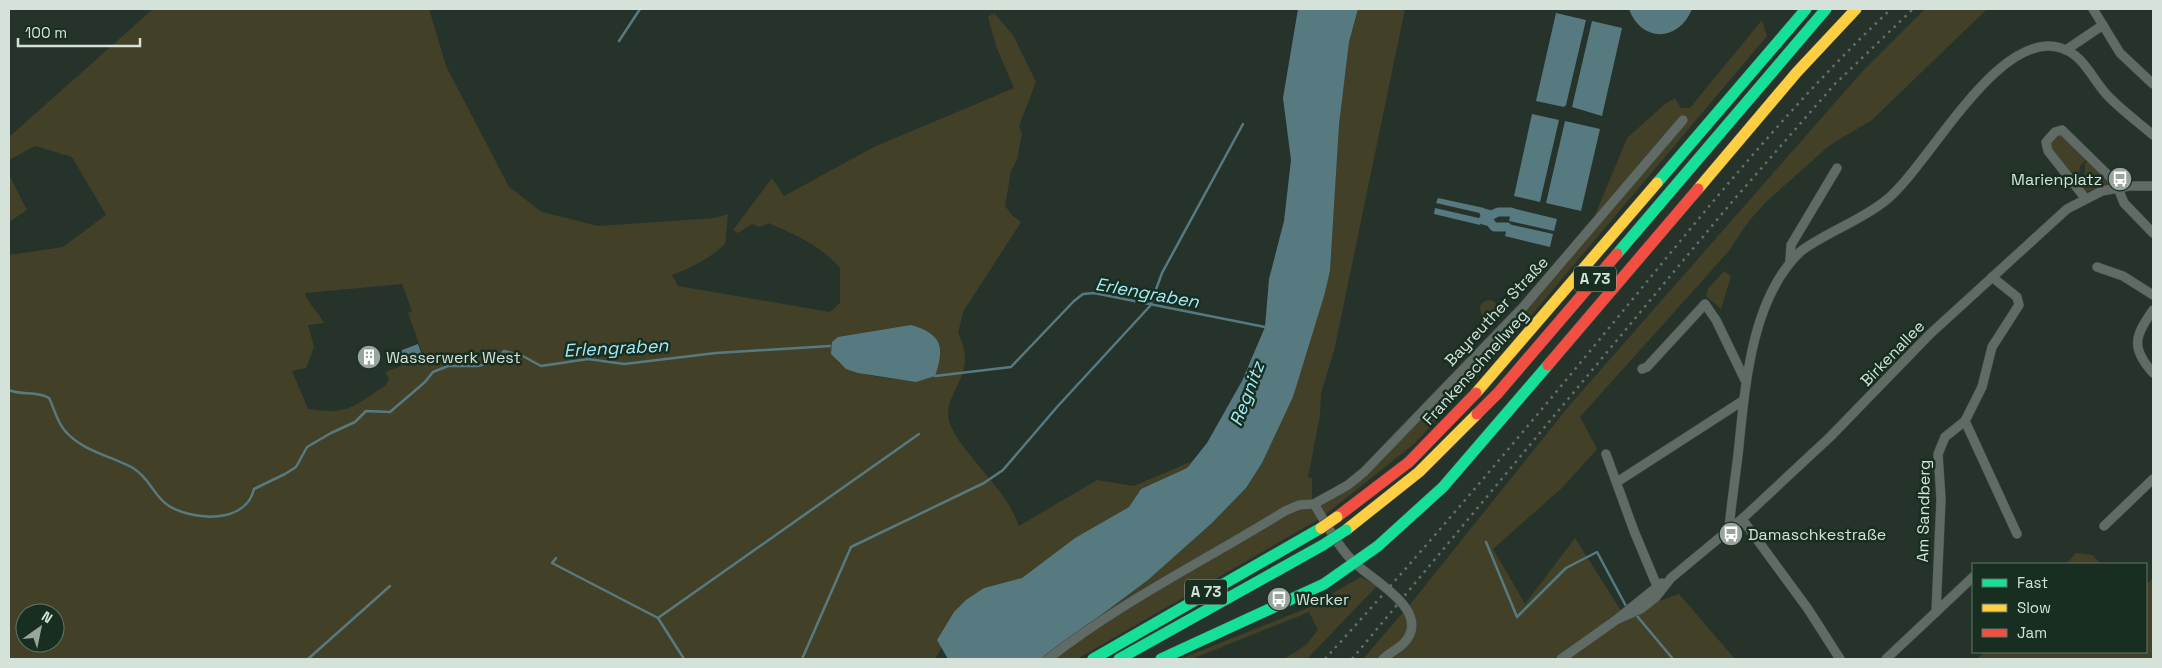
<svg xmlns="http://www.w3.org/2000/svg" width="2162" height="668" font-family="'Space Grotesk',sans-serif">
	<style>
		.green { fill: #434028; fill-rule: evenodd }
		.water { fill: #577a81 }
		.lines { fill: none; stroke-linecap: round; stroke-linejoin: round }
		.stream { stroke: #577a81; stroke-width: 2.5 }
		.canal { stroke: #577a81; stroke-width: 9 }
		.street-casing { stroke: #434e47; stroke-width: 10 }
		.fast-casing { stroke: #434e47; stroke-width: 12 }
		.slow-casing { stroke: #434e47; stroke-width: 12 }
		.jam-casing { stroke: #434e47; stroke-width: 12 }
		.street { stroke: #616b65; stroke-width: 9 }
		.fast { stroke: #16e098; stroke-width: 11 }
		.slow { stroke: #ffcf43; stroke-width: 11 }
		.jam { stroke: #f24e42; stroke-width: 11 }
		.rail { stroke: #666f69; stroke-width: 2.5; stroke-dasharray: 2.5 5; stroke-linecap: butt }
		.fast-bridge-casing { stroke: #434e47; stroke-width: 12; stroke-linecap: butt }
		.slow-bridge-casing { stroke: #434e47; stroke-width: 12; stroke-linecap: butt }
		.fast-bridge { stroke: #16e098; stroke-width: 11 }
		.slow-bridge { stroke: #ffcf43; stroke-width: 11 }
		.labels { text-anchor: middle; stroke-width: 5; stroke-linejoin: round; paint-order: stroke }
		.shield { fill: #172e20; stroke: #9baca2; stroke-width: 1 }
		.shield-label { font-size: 15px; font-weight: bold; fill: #d4e2d9 }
		.poi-label { font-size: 16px; fill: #d4e2d9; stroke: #172e20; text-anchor: start }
		.street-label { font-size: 16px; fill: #d4e2d9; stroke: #172e20 }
		.water-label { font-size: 18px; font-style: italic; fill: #a4ebfa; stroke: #172e20 }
	</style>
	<rect width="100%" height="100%" fill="#26332b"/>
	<!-- green -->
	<g class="green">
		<path d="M153 9H429L446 66 509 187 542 212 598 226 715 218 728 214 725 244C709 259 693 267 672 275L678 286 830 312 840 303V268C821 246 795 234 768 223L760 227 752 224 738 233 733 230 772 178 784 196 874 147 1014 88 996 46 988 17 994 13 1013 35 1036 82 1019 126 1022 134 1017 159 1011 171 1005 206 1013 216 1021 222 963 312 958 333C980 375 942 392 949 421 955 443 991 477 1005 499 1011 507 1015 517 1019 526L1097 480 1134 486 1190 462 1187 468 1141 489 1129 507 1075 538 1022 578 984 588 938 640 942 647 935 659H9V255L63 247 106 215 72 157 35 146 9 160V137ZM402 284 412 311 408 313 424 358 385 372 389 379 386 385C352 407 350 415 308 409L292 371 306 368 314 347 308 325 324 323C318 312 309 305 305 293ZM835 360 916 382C888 377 857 378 835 360ZM25 613H55V643H25Z"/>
		<polygon points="1358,9 1405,9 1334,351 1321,393 1320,415 1308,477 1312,478 1312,499 1353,478 1515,312 1591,225 1627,138 1665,104 1675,98 1681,108 1690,108 1762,20 1767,36 1502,350 1415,443 1321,518 1077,659 1042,659 1148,580 1212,523 1246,488 1262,463 1293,397 1330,271 1339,125 1349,42"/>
		<polygon points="1925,9 1987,9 1872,120 1830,145 1766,202 1749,221 1728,252 1580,417 1597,449 1563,487 1493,549 1525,604 1575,538 1623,614 1679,594 1735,659 1363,659 1412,602 1569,406 1860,74"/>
		<polygon points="2058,135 2062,135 2088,158 2080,166 2078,185 2052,153 2050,142"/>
		<polygon points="2088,161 2110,182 2110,185 2085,192 2079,187 2085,173 2085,163"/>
		<polygon points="9,175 27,210 9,222"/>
		<polygon points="1724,271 1731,276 1721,309 1706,296 1708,289"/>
		<circle cx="1489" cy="309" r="9"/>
		<polygon points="2076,553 2092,555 2101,564 2066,564"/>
		<polygon points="1361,577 1377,586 1307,659 1284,659 1306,645 1318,630 1309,612 1192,659 1180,659 1305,609"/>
		<polygon points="2153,578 2153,659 1977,659 1984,652 2146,652 2146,585"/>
	</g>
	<!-- water -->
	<g class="water">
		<polygon points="1298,9 1358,9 1349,42 1339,125 1330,271 1324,296 1293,397 1262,463 1246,488 1212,523 1148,580 1042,659 948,659 937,640 954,612 966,600 984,588 1022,578 1075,538 1129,507 1141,489 1187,468 1207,443 1242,381 1265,327 1269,279 1284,221 1291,160 1283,98"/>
		<path d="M1629 9H1692C1679 42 1641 43 1629 9Z"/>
		<polygon points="1556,13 1586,20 1566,105 1564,107 1536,101"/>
		<polygon points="1592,21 1622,28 1602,116 1572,107"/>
		<polygon points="1532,114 1559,120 1540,202 1514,196"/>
		<polygon points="1565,121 1600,129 1581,211 1546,203"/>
		<polygon points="1438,198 1484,208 1484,214 1436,203"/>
		<polygon points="1435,208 1483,219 1480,225 1434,214"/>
		<polygon points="1512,208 1557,219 1554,231 1509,221"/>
		<polygon points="1508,224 1553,234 1550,247 1505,236"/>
		<path d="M911 325C942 334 945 347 935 376L916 382 858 373 846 369 831 354 832 342 838 337Z"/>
		<polygon points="418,344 423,358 402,366 397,352"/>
	</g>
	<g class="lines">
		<!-- stream -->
		<g class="stream">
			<polyline points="619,41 640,9"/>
			<polyline points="935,376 1011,367 1074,301 1083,294 1094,293 1265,327"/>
			<path d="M9 390C22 396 36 390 49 398 55 410 57 423 66 432 83 451 111 456 133 468 150 478 154 497 169 506 194 521 246 524 254 489L285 474 296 467 307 447 331 433 355 422 366 411 390 412 425 382 433 372 448 366H477L491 363 504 351 521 355 541 366 588 359 624 364 716 353 830 346"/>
			<polyline points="1486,542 1517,617 1566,568 1597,552 1626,606"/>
			<polyline points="556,558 552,563 658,618 684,659"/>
			<polyline points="1637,616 1673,659"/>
			<polyline points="658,618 919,434"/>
			<polyline points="308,659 390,586"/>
			<polyline points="802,659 851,547 984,483 1003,470 1057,407 1150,306 1162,273 1243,124"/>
		</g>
		<!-- canal -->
		<g class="canal">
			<polyline points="1484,213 1492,215 1498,212 1511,212"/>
			<polyline points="1483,220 1490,222 1494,227 1507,227"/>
		</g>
		<!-- street casing -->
		<g class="street-casing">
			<g id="street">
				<polyline points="2093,9 2120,53 2153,84"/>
				<polyline points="2066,50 2103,25"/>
				<polyline points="2085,198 2048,151 2046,142 2055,132 2062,130 2110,177 2118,188 2124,203 2153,233"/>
				<polyline points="1790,261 1791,245 1837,168"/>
				<polyline points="2097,267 2123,276 2153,295"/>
				<polyline points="1992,277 2017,297 2019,305 1992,347 1982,387 1965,421 2017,534"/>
				<path d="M2153 310C2135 336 2130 347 2153 373"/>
				<polyline points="1642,369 1647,367 1705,304 1716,320 1745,380"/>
				<polyline points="1606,454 1634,531 1657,586"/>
				<polyline points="1617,482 1744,400"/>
				<path d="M1314 504C1326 523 1339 549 1356 564 1373 581 1433 611 1404 643 1398 649 1389 653 1383 659"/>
				<polyline points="1742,519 1808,609 1840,659"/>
				<polyline points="2104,526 2153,479"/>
				<path d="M1729 530C1731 505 1735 480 1738 455 1745 389 1750 299 1801 251 1827 232 1860 221 1885 201 1928 168 1997 28 2061 48 2085 55 2093 82 2110 98 2124 112 2139 123 2153 135"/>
				<polyline points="1936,612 1973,577"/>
				<polyline points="1616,620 1641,609 1656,597 1671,578 1742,519 1830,437 1930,334 2067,209 2102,191 2129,186 2153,186"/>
				<path d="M1048 659C1122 601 1206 560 1285 511L1299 505 1314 504 1348 485 1364 472 1524 306 1683 120"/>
				<polyline points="1561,659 1616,620 1662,583"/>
				<polyline points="1886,659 1936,612 1941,499 1938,454 1945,437 1965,421"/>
			</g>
		</g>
		<!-- fast casing -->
		<g class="fast-casing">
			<g id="fast">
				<polyline points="1657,183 1806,9"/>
				<polyline points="1617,254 1826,9"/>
				<polyline points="1093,659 1321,528"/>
				<polyline points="1119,659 1323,545"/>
				<polyline points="1161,659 1324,584 1378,546 1443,487 1548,365"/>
			</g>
		</g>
		<!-- slow casing -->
		<g class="slow-casing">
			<g id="slow">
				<polyline points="1698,189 1797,72 1856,9"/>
				<polyline points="1476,393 1657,183"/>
				<polyline points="1346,530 1419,472 1477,414"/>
			</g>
		</g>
		<!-- jam casing -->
		<g class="jam-casing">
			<g id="jam">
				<polyline points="1548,365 1698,189"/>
				<polyline points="1477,414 1498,393 1617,254"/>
				<polyline points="1337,517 1409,462 1476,393"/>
			</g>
		</g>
		<!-- street -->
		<use href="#street" class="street"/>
		<!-- fast -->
		<use href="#fast" class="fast"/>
		<!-- slow -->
		<use href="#slow" class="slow"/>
		<!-- jam -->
		<use href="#jam" class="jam"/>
		<!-- rail -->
		<g class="rail">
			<path d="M1325 659C1426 548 1523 433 1618 317 1705 211 1791 103 1891 9"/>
			<polyline points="1352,659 1731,203 1834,85 1913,9"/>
		</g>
		<!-- fast-bridge casing -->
		<g class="fast-bridge-casing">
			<polyline id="fast-bridge" points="1323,545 1346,530"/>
		</g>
		<!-- slow-bridge casing -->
		<g class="slow-bridge-casing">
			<polyline id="slow-bridge" points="1321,528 1337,517"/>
		</g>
		<!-- fast-bridge -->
		<use href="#fast-bridge" class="fast-bridge"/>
		<!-- slow-bridge -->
		<use href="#slow-bridge" class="slow-bridge"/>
	</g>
	<!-- icons -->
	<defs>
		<g id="bus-disc" transform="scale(1.25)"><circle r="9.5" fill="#97a59c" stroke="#172e20"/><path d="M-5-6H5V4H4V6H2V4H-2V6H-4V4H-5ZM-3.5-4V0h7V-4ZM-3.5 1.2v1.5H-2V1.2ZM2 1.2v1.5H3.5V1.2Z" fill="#fff"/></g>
		<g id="building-disc" transform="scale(1.25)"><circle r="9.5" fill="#97a59c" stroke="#172e20"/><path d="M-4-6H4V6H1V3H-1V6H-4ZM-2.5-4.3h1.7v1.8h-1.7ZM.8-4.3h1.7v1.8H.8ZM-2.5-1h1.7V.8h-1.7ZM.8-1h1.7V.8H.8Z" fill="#fff"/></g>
	</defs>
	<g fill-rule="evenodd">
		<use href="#bus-disc" x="2120" y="179"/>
		<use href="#building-disc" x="369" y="357"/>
		<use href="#bus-disc" x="1731" y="534"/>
		<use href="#bus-disc" x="1279" y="599"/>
	</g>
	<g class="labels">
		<!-- shield labels -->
		<g class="shield">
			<rect x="1574" y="266.5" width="42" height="25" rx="4"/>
			<rect x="1185" y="579.5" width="42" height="25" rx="4"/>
		</g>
		<g class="shield-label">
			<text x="1595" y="284">A 73</text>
			<text x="1206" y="597">A 73</text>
		</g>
		<!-- poi labels -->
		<g class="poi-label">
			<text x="2102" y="185" text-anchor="end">Marienplatz</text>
			<text x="386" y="363">Wasserwerk West</text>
			<text x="1748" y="540">Damaschkestraße</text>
			<text x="1296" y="605">Werker</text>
		</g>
		<!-- street labels -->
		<g class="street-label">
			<text transform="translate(1496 311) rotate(-47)" y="6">Bayreuther Straße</text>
			<text transform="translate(1892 353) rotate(-46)" y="6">Birkenallee</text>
			<text transform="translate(1475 367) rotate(-48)" y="6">Frankenschnellweg</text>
			<text transform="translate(1923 511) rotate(-89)" y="6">Am Sandberg</text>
		</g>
		<!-- water labels -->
		<g class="water-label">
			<text transform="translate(1147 293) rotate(10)" y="6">Erlengraben</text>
			<text transform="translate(616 348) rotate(-3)" y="6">Erlengraben</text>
			<text transform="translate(1247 394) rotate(-69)" y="6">Regnitz</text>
		</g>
	</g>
	<!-- border -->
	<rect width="2162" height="668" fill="none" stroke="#d4e2d9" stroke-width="20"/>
	<!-- legend -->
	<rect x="1972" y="563" width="175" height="90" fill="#172e20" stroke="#63766a"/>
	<rect x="1982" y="579" width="25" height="8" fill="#16e098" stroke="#63766a"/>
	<text x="2017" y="588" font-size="15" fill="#d4e2d9">Fast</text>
	<rect x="1982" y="604" width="25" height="8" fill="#ffcf43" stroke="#63766a"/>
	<text x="2017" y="613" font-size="15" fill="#d4e2d9">Slow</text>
	<rect x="1982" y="629" width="25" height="8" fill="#f24e42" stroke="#63766a"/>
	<text x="2017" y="638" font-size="15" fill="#d4e2d9">Jam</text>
	<!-- north arrow -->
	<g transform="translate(40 628) rotate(33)"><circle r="24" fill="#172e20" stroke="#63766a"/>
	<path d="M0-4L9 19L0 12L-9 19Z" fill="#97a59c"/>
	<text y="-8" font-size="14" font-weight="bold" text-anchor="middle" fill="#d4e2d9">N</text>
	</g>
	<!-- scale -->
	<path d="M18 38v8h122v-8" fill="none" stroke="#d4e2d9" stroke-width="2.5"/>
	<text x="25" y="38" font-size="15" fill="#d4e2d9" stroke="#172e20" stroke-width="4" paint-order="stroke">100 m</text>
</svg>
